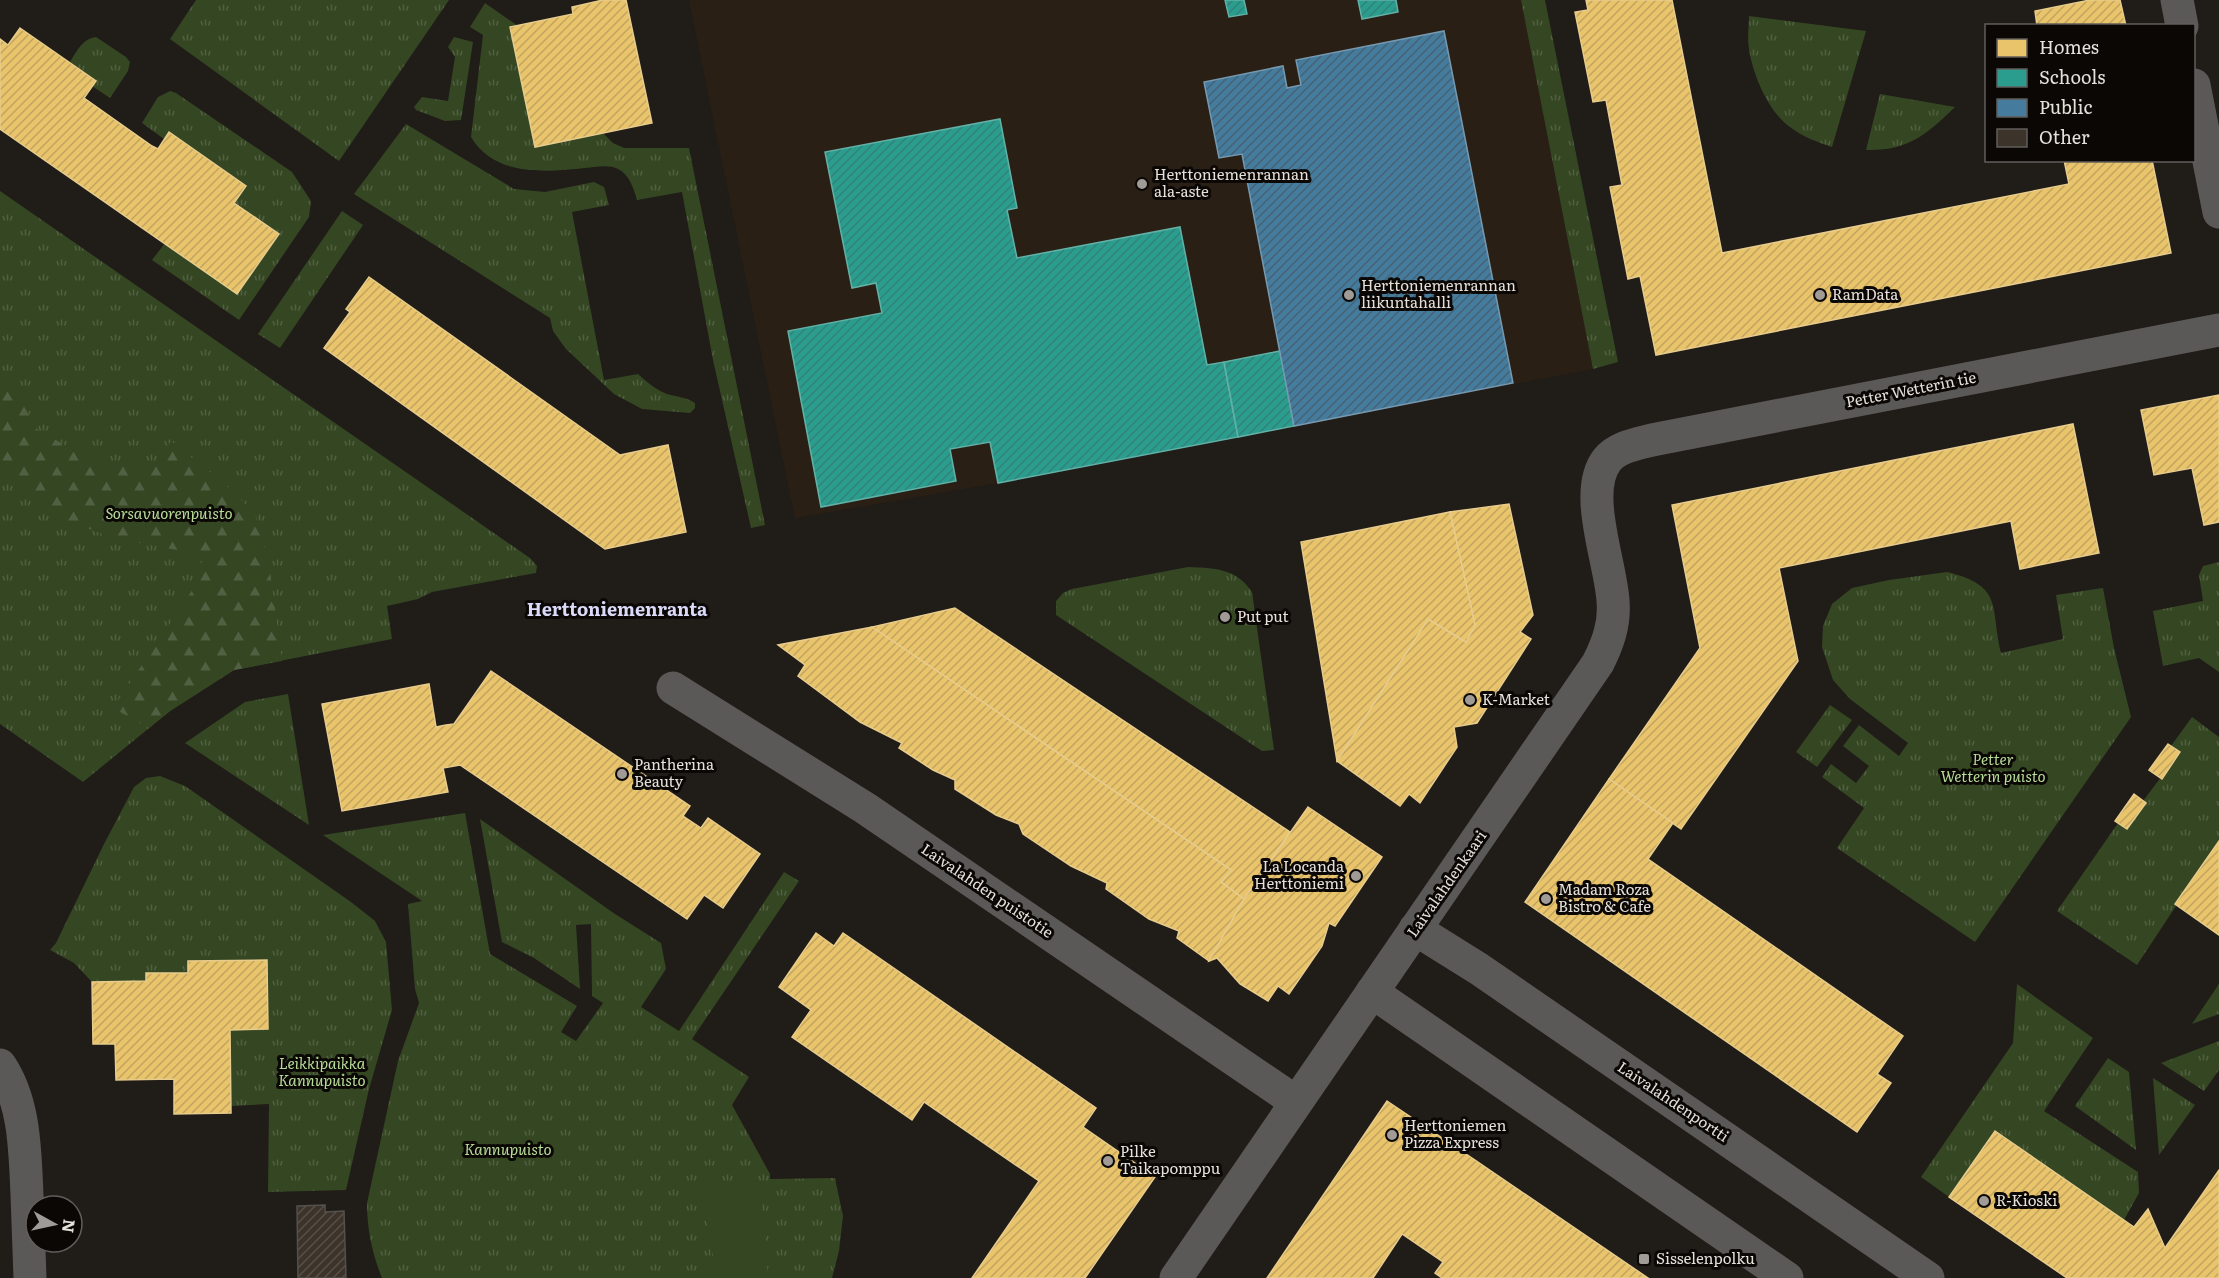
<svg xmlns="http://www.w3.org/2000/svg" width="2219" height="1278" font-family="Literata,serif">
	<style>
		.built { fill: #2a1f15 }
		.grass { fill: url(#grass-tufts) }
		.forest { fill: url(#forest-firs) }
		.garden { fill: #344622 }
		.homes { fill: url(#homes-hatch); stroke: #e8cc8c; stroke-width: 1.5 }
		.schools { fill: url(#schools-hatch); stroke: #62b1a6; stroke-width: 1.5 }
		.public { fill: url(#public-hatch); stroke: #7599b0; stroke-width: 1.5 }
		.building { fill: url(#building-hatch); stroke: #54504d; stroke-width: 1.5 }
		.lines { fill: none; stroke-linecap: round; stroke-linejoin: round }
		.minor { stroke: #5b5957; stroke-width: 33 }
		.tertiary { stroke: #5b5957; stroke-width: 33 }
		.poi-dot { fill: #a19b97; stroke: #0a0705; stroke-width: 2 }
		.labels { text-anchor: middle; stroke-width: 6; stroke-linejoin: round; paint-order: stroke }
		.poi-label { font-size: 15px; fill: #e6e0db; stroke: #0a0705; text-anchor: start }
		.street-label { font-size: 15px; fill: #e6e0db; stroke: #0a0705 }
		.park-label { font-size: 15px; font-style: italic; fill: #b7dd98; stroke: #0a0705 }
		.quarter-label { font-size: 18px; font-weight: bold; fill: #dad9f7; stroke: #0a0705 }
	</style>
	<defs>
		<pattern id="grass-tufts" width="24" height="20" patternUnits="userSpaceOnUse" patternTransform="scale(1.5)"><rect width="24" height="20" fill="#344622"/><path d="M3 7l-1-3M5 7V3M7 7l1-3M15 17l-1-3M17 17v-4M19 17l1-3" fill="none" stroke="#516042"/></pattern>
		<pattern id="forest-firs" width="22" height="20" patternUnits="userSpaceOnUse" patternTransform="scale(1.5)"><rect width="22" height="20" fill="#344622"/><path d="M5 1l3.5 6h-7zM16 11l3.5 6h-7z" fill="#516042"/></pattern>
		<pattern id="homes-hatch" width="6" height="6" patternUnits="userSpaceOnUse" patternTransform="scale(1.5)"><rect width="6" height="6" fill="#e9c46a"/><path d="M-1 1l2-2M0 6l6-6M5 7l2-2" fill="none" stroke="#c0a460"/></pattern>
		<pattern id="schools-hatch" width="6" height="6" patternUnits="userSpaceOnUse" patternTransform="scale(1.5)"><rect width="6" height="6" fill="#2a9d8f"/><path d="M-1 1l2-2M0 6l6-6M5 7l2-2" fill="none" stroke="#328278"/></pattern>
		<pattern id="public-hatch" width="6" height="6" patternUnits="userSpaceOnUse" patternTransform="scale(1.5)"><rect width="6" height="6" fill="#457b9d"/><path d="M-1 1l2-2M0 6l6-6M5 7l2-2" fill="none" stroke="#456274"/></pattern>
		<pattern id="building-hatch" width="6" height="6" patternUnits="userSpaceOnUse" patternTransform="scale(1.5)"><rect width="6" height="6" fill="#3c332a"/><path d="M-1 1l2-2M0 6l6-6M5 7l2-2" fill="none" stroke="#585048"/></pattern>
	</defs>
	<rect width="100%" height="100%" fill="#201c18"/>
	<!-- built -->
	<polygon class="built" points="689,0 1521,0 1593,369 998,483 795,518"/>
	<!-- grass -->
	<g class="grass">
		<polygon points="196,0 449,0 339,161 170,39"/>
		<polygon points="1521,0 1545,0 1618,362 1593,369"/>
		<path d="M485 3 518 26 510 27 535 147 603 133 613 143 624 148H689L765 525 751 528 713 360 682 192 637 200C634 189 629 174 618 169 609 164 595 167 585 168 545 172 495 177 471 137L483 35 470 27Z"/>
		<path d="M1749 16 1866 31 1832 147C1817 142 1803 137 1790 127 1768 111 1753 75 1749 49 1747 38 1749 26 1749 16Z"/>
		<path d="M96 37 126 57 130 62 128 71 110 98 92 86 95 80 70 62C77 51 82 39 96 37Z"/>
		<polygon points="454,37 473,42 461,120 445,121 416,110 414,107 422,97 448,101 455,57 448,47"/>
		<polygon points="170,91 176,93 292,172 311,201 309,217 239,320 152,260 165,243 237,294 279,234 234,203 246,185 169,132 164,139 142,123 158,97"/>
		<path d="M1880 94 1955 107C1926 135 1908 151 1866 150Z"/>
		<path d="M406 124 514 189 545 192 594 182 604 187 609 205 572 212 604 380 638 374C647 382 656 390 667 394 677 397 686 397 695 403V408L690 413 642 409 614 394 566 349 553 331 550 318 354 194Z"/>
		<polygon points="0,191 530,558 537,566 536,573 432,592 418,599 387,606 392,639 234,670 170,711 83,782 0,724"/>
		<polygon points="342,211 363,225 280,348 258,334"/>
		<polygon points="2219,562 2219,672 2199,658 2163,666 2153,611 2203,601 2199,575 2203,566"/>
		<path d="M1188 567C1214 568 1236 568 1252 592L1274 750 1262 751 1056 615V601L1063 593 1072 589Z"/>
		<path d="M1947 572C2004 586 1990 606 2001 653L2063 639 2056 595 2103 588 2114 648 2131 717 1975 942 1837 848 1864 808 1822 777 1831 764 1856 783 1869 766 1843 746 1859 725 1899 756 1908 743 1850 699 1833 680 1822 647 1823 626 1832 604 1852 588 1889 580Z"/>
		<polygon points="288,694 309,825 185,743 245,702"/>
		<polygon points="1830,705 1852,720 1817,767 1796,752"/>
		<polygon points="2192,717 2219,737 2219,841 2137,965 2057,911 2118,823 2127,829 2145,803 2143,801 2180,752 2171,746"/>
		<polygon points="160,776 185,786 351,902 375,921 386,942 392,1010 369,1089 346,1190 268,1192 269,1104 231,1106 230,1030 268,1029 266,960 188,962 188,974 146,974 146,981 92,982 74,963 50,950 56,943 104,844 134,787 146,778"/>
		<path d="M465 813 490 954 577 1006 561 1032 576 1041 603 1003 592 996 591 924 576 925 580 989 534 958 502 942 480 819 615 914 661 943 666 969 641 1007 679 1031 784 872 799 881 692 1039 749 1077 732 1105 770 1174V1179L835 1178 843 1216 839 1251 832 1278H382C372 1253 367 1229 367 1203L398 1061 419 1003 415 989 408 904 422 901 323 835Z"/>
		<polygon points="2017,984 2093,1038 2044,1111 2138,1172 2139,1193 2124,1220 1995,1131 1949,1197 1921,1177 2013,1043"/>
		<polygon points="2219,984 2219,1014 2192,1024"/>
		<polygon points="2219,1041 2219,1070 2204,1091 2161,1063"/>
		<polygon points="2108,1058 2129,1072 2136,1150 2075,1106"/>
		<polygon points="2153,1078 2195,1105 2159,1155"/>
	</g>
	<!-- forest -->
	<polygon class="forest" points="0,386 16,391 38,430 98,464 152,469 171,441 225,484 255,514 269,564 282,661 234,670 170,711 149,728 113,708 193,589 202,561 177,550 113,538 50,514 0,473"/>
	<!-- garden -->
	<path class="garden" d="M760 1181 768 1278H716C713 1248 707 1217 696 1189Z"/>
	<!-- homes -->
	<g class="homes">
		<polygon points="603,0 626,0 652,123 535,147 510,27 573,14 572,7"/>
		<polygon points="1586,0 1672,0 1722,253 2069,184 2064,160 2152,160 2171,253 1656,355 1640,276 1628,279 1610,187 1622,185 1606,100 1593,102 1575,12 1588,10"/>
		<polygon points="2090,0 2120,0 2126,26 2037,26 2035,11"/>
		<polygon points="20,28 96,81 84,98 152,146 158,149 169,132 246,186 234,203 279,234 237,294 0,129 0,39 8,45"/>
		<polygon points="369,277 620,455 668,445 686,532 605,549 324,348 350,312 346,309"/>
		<polygon points="2219,395 2219,522 2204,525 2192,468 2154,475 2141,410"/>
		<polygon points="2073,424 2099,553 2020,569 2011,521 1779,568 1798,661 1681,829 1609,779 1700,648 1672,505"/>
		<polygon points="1509,504 1533,615 1520,632 1531,639 1477,723 1454,727 1457,747 1420,803 1409,794 1400,806 1337,761 1428,619 1466,642 1475,625 1450,512"/>
		<polygon points="1450,512 1475,625 1466,642 1428,619 1337,761 1301,542"/>
		<polygon points="955,608 1290,832 1244,899 1221,882 1231,870 872,627"/>
		<polygon points="872,627 1231,870 1221,882 1244,899 1209,961 1177,938 1179,931 1149,919 1106,889 1107,883 1071,866 1023,834 1019,824 996,815 955,789 955,780 933,770 899,748 902,743 860,722 798,676 805,665 778,645"/>
		<polygon points="491,671 690,806 683,816 701,828 708,818 760,854 723,908 704,895 687,919 460,765 443,768 448,792 342,811 322,704 429,684 436,727 446,725 454,724"/>
		<polygon points="2168,744 2180,752 2162,779 2149,770"/>
		<polygon points="1609,779 1673,823 1648,859 1903,1036 1877,1074 1891,1083 1857,1132 1525,902"/>
		<polygon points="2134,794 2146,803 2127,829 2115,821"/>
		<polygon points="1308,807 1382,857 1335,926 1329,923 1322,946 1289,994 1278,986 1268,1001 1240,984 1217,958 1209,961 1244,899"/>
		<polygon points="2219,841 2219,935 2175,904"/>
		<polygon points="816,933 834,946 843,933 1096,1108 1083,1127 1155,1177 1085,1278 972,1278 1039,1181 924,1102 912,1120 792,1037 811,1010 779,987"/>
		<polygon points="267,960 268,1029 230,1030 231,1113 174,1114 174,1079 116,1080 115,1044 93,1044 92,982 146,981 146,973 188,973 188,961"/>
		<polygon points="1387,1101 1475,1160 1648,1278 1442,1278 1435,1273 1443,1262 1402,1234 1373,1278 1267,1278"/>
		<polygon points="1995,1131 2134,1227 2148,1209 2165,1248 2219,1170 2219,1278 2067,1278 1949,1197"/>
	</g>
	<!-- schools -->
	<g class="schools">
		<polygon points="1225,0 1244,0 1247,14 1229,17"/>
		<polygon points="1358,0 1396,0 1398,12 1362,19"/>
		<polygon points="1000,119 1017,208 1007,210 1017,258 1180,227 1207,365 1224,362 1238,437 998,483 990,442 950,449 956,481 821,507 788,331 882,313 876,283 852,288 825,152"/>
		<polygon points="1280,351 1294,426 1238,437 1224,362"/>
	</g>
	<!-- public -->
	<polygon class="public" points="1444,31 1513,383 1294,426 1242,154 1219,158 1204,82 1283,66 1287,88 1301,85 1296,60"/>
	<!-- building -->
	<polygon class="building" points="325,1205 325,1212 344,1211 346,1278 298,1278 297,1206"/>
	<g class="lines">
		<!-- minor -->
		<g class="minor">
			<polyline points="2177,0 2182,26"/>
			<polyline points="2194,85 2219,212"/>
			<polyline points="673,688 865,808 1296,1102"/>
			<path d="M0 1065C25 1102 25 1151 27 1195 28 1222 29 1250 30 1278"/>
			<path d="M1176 1278 1598 663C1608 643 1615 624 1613 601 1611 563 1582 492 1607 460 1617 447 1637 444 1652 440L2219 330"/>
		</g>
		<!-- tertiary -->
		<g class="tertiary">
			<polyline points="1415,929 1479,969 1928,1278"/>
			<polyline points="1372,992 1787,1278"/>
		</g>
	</g>
	<!-- markers -->
	<g class="poi-dot">
		<circle cx="1142" cy="184" r="6"/>
		<circle cx="1349" cy="295" r="6"/>
		<circle cx="1820" cy="295" r="6"/>
		<circle cx="1225" cy="617" r="6"/>
		<circle cx="1470" cy="700" r="6"/>
		<circle cx="622" cy="774" r="6"/>
		<circle cx="1356" cy="876" r="6"/>
		<circle cx="1546" cy="899" r="6"/>
		<circle cx="1392" cy="1135" r="6"/>
		<circle cx="1108" cy="1161" r="6"/>
		<circle cx="1984" cy="1201" r="6"/>
		<rect x="1638" y="1253" width="12" height="12" rx="3"/>
	</g>
	<g class="labels">
		<!-- poi labels -->
		<g class="poi-label">
			<text x="1154" y="180">Herttoniemenrannan<tspan x="1154" dy="17">ala-aste</tspan></text>
			<text x="1361" y="291">Herttoniemenrannan<tspan x="1361" dy="17">liikuntahalli</tspan></text>
			<text x="1832" y="300">RamData</text>
			<text x="1237" y="622">Put put</text>
			<text x="1482" y="705">K-Market</text>
			<text x="634" y="770">Pantherina<tspan x="634" dy="17">Beauty</tspan></text>
			<text x="1344" y="872" text-anchor="end">La Locanda<tspan x="1344" dy="17">Herttoniemi</tspan></text>
			<text x="1558" y="895">Madam Roza<tspan x="1558" dy="17">Bistro &amp; Cafe</tspan></text>
			<text x="1404" y="1131">Herttoniemen<tspan x="1404" dy="17">Pizza Express</tspan></text>
			<text x="1120" y="1157">Pilke<tspan x="1120" dy="17">Taikapomppu</tspan></text>
			<text x="1996" y="1206">R-Kioski</text>
			<text x="1656" y="1264">Sisselenpolku</text>
		</g>
		<!-- street labels -->
		<g class="street-label">
			<text transform="translate(1911 390) rotate(-11)" y="5">Petter Wetterin tie</text>
			<text transform="translate(1447 884) rotate(-55)" y="5">Laivalahdenkaari</text>
			<text transform="translate(987 891) rotate(34)" y="5">Laivalahden puistotie</text>
			<text transform="translate(1673 1102) rotate(34)" y="5">Laivalahdenportti</text>
		</g>
		<!-- park labels -->
		<g class="park-label">
			<text x="169" y="519">Sorsavuorenpuisto</text>
			<text x="1993" y="765">Petter<tspan x="1993" dy="17">Wetterin puisto</tspan></text>
			<text x="322" y="1069">Leikkipaikka<tspan x="322" dy="17">Kannupuisto</tspan></text>
			<text x="508" y="1155">Kannupuisto</text>
		</g>
		<!-- quarter labels -->
		<g class="quarter-label">
			<text x="617" y="616">Herttoniemenranta</text>
		</g>
	</g>
	<!-- legend -->
	<rect x="1985" y="24" width="210" height="138" fill="#0a0705" stroke="#625e5b" stroke-width="1.5"/>
	<rect x="1997" y="39" width="30" height="18" fill="#e9c46a" stroke="#625e5b" stroke-width="1.5"/>
	<text x="2039" y="54" font-size="18" fill="#e6e0db">Homes</text>
	<rect x="1997" y="69" width="30" height="18" fill="#2a9d8f" stroke="#625e5b" stroke-width="1.5"/>
	<text x="2039" y="84" font-size="18" fill="#e6e0db">Schools</text>
	<rect x="1997" y="99" width="30" height="18" fill="#457b9d" stroke="#625e5b" stroke-width="1.5"/>
	<text x="2039" y="114" font-size="18" fill="#e6e0db">Public</text>
	<rect x="1997" y="129" width="30" height="18" fill="#3c332a" stroke="#625e5b" stroke-width="1.5"/>
	<text x="2039" y="144" font-size="18" fill="#e6e0db">Other</text>
	<!-- north arrow -->
	<g transform="translate(54 1224) rotate(98)"><circle r="28" fill="#0a0705" stroke="#625e5b" stroke-width="1.5"/>
	<path d="M0-4.5L10 22L0 15L-10 22Z" fill="#a19b97"/>
	<text y="-9" font-size="16" font-weight="bold" text-anchor="middle" fill="#e6e0db">N</text>
	</g>
</svg>
